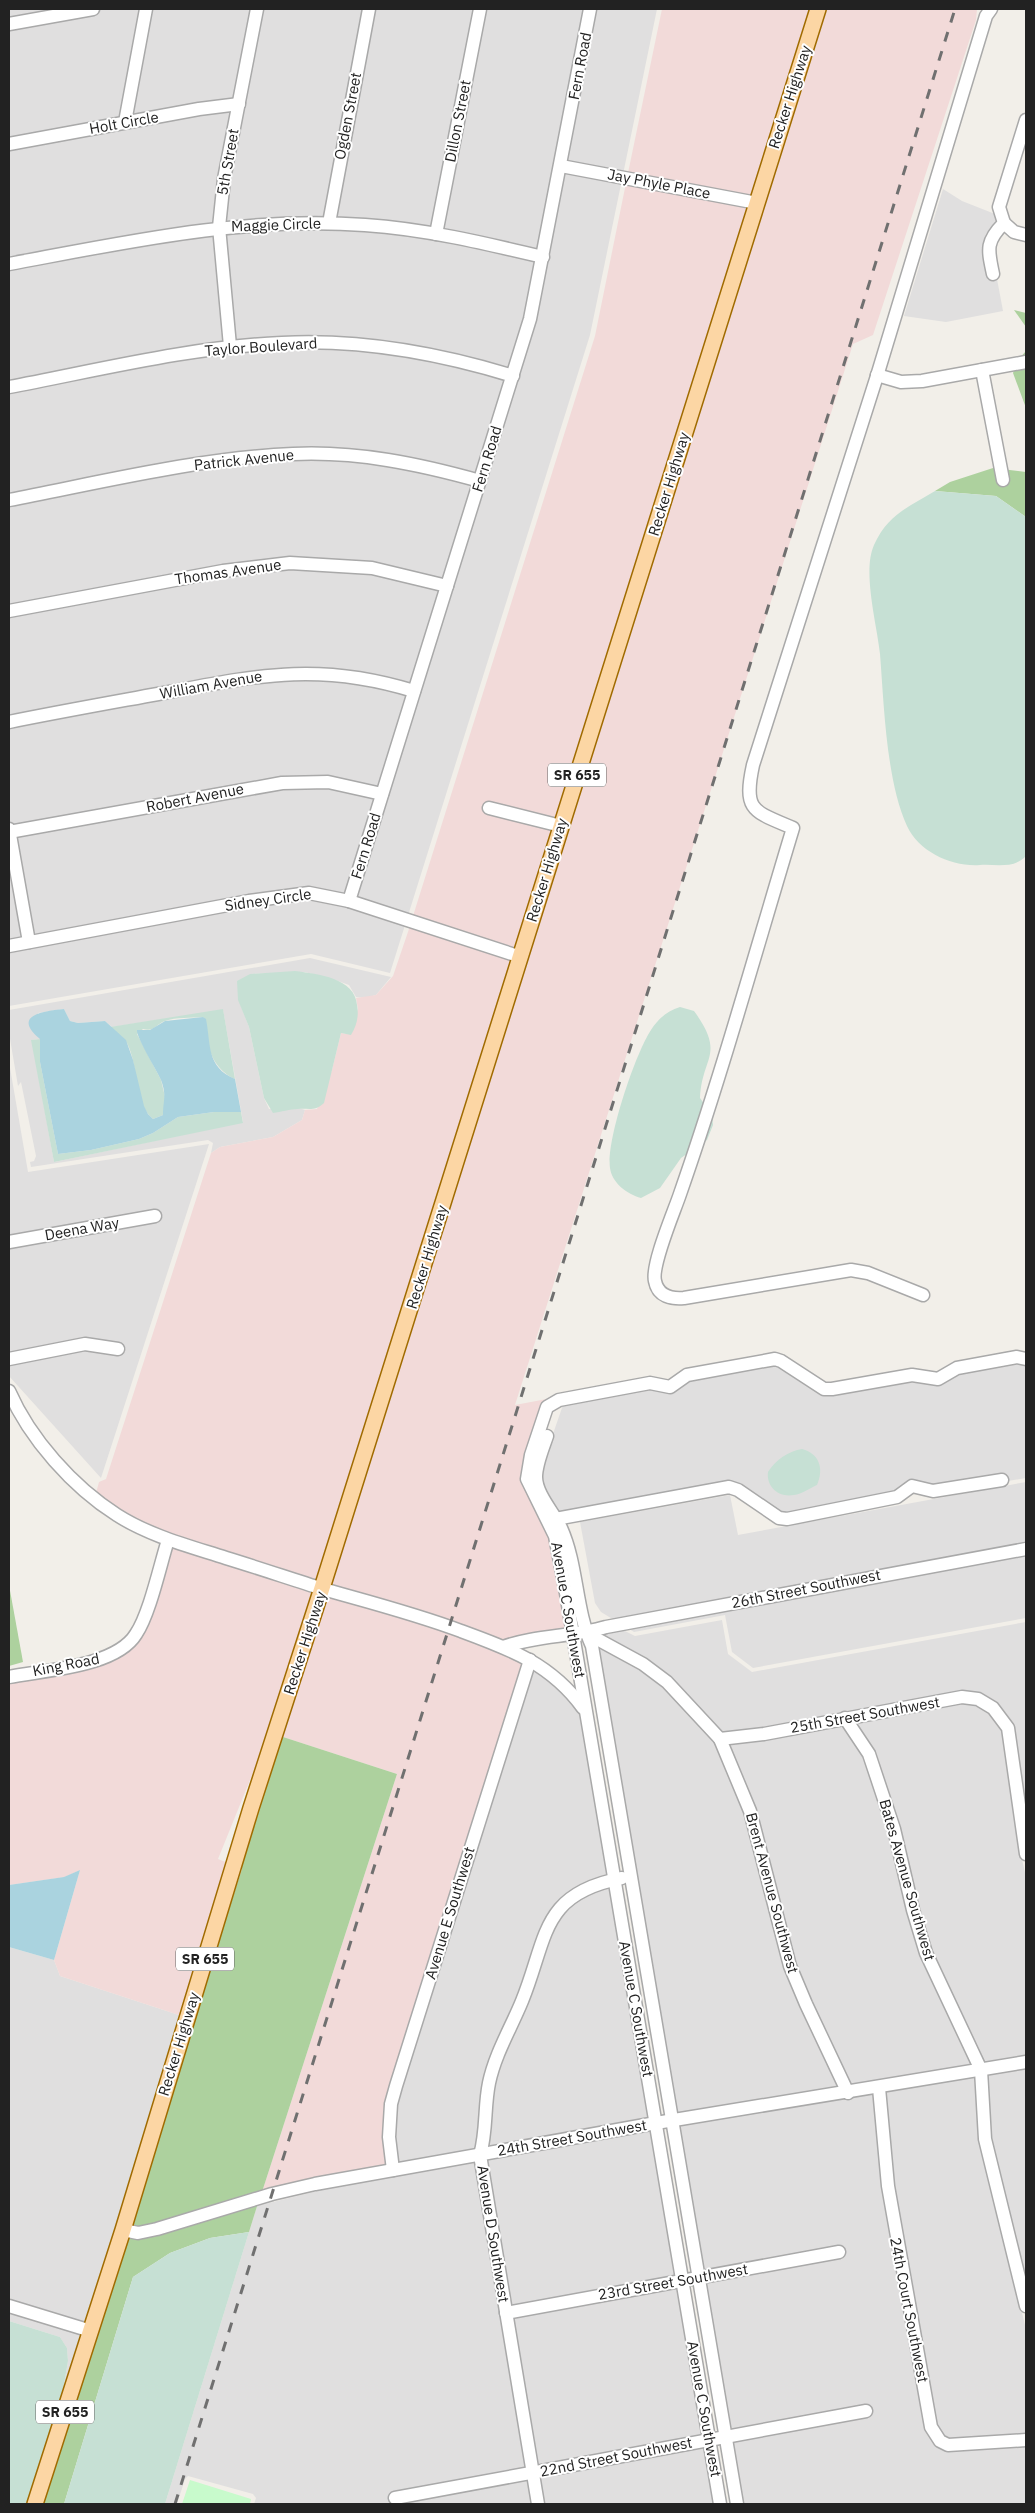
<svg xmlns="http://www.w3.org/2000/svg" width="1035" height="2513" font-family="'IBM Plex Sans',sans-serif">
	<style>
		.residential { fill: #e0dfdf; fill-rule: evenodd }
		.commercial { fill: #f2dad9 }
		.forest { fill: #add19e }
		.wetland { fill: #c6e0d4 }
		.park { fill: #c8facc }
		.water { fill: #aad3df }
		.lines { fill: none; stroke-linecap: round; stroke-linejoin: round }
		.minor-casing { stroke: #a9a9a9; stroke-width: 15 }
		.major-casing { stroke: #a06b00; stroke-width: 18 }
		.minor { stroke: #fff; stroke-width: 12 }
		.major { stroke: #fcd6a4; stroke-width: 15 }
		.rail { stroke: #707070; stroke-width: 3; stroke-dasharray: 10 10; stroke-linecap: butt }
		.labels { text-anchor: middle; stroke-width: 4; stroke-linejoin: round; paint-order: stroke }
		.shield { fill: #fff; stroke: #646464; stroke-width: 1 }
		.shield-label { font-size: 14px; font-weight: bold; fill: #222 }
		.street-label { font-size: 15px; fill: #222; stroke: #fff }
	</style>
	<rect width="100%" height="100%" fill="#f2efe9"/>
	<!-- residential -->
	<g class="residential">
		<polygon points="9,9 657,9 590,335 390,973 311,954 9,1006"/>
		<polygon points="943,189 962,201 995,214 998,222 986,234 983,255 988,280 997,279 1003,311 946,322 904,316"/>
		<path d="M310 958 391 977 376 995 366 998 356 997 349 985 338 981 305 972 250 974 239 1001 249 1027 264 1098 269 1109 299 1108 305 1110 302 1120 273 1137 220 1147 211 1153 213 1143 208 1140 31 1167 30 1162 34 1161 36 1156 21 1082 18 1086 9 1033V1010ZM64 1009 70 1021 78 1023 105 1021 112 1027 223 1010 243 1122 54 1162 32 1040 40 1039 38 1013Z"/>
		<polygon points="9,1062 28,1172 209,1144 101,1478 9,1376"/>
		<polygon points="1017,1362 1026,1365 1026,1478 1008,1481 1007,1475 960,1481 787,1514 781,1513 747,1491 558,1512 543,1485 541,1476 546,1454 563,1405 775,1364 821,1393 919,1380 939,1384 959,1372"/>
		<polygon points="1026,1482 1026,1618 753,1668 732,1652 725,1615 634,1632 601,1612 595,1603 580,1522 730,1495 738,1535"/>
		<polygon points="722,1620 728,1654 752,1672 1026,1622 1026,1821 1014,1727 1005,1712 987,1698 846,1711 763,1729 723,1734 670,1678 599,1634 621,1629 635,1636"/>
		<polygon points="598,1645 640,1668 663,1686 715,1741 745,1812 759,1862 840,2090 678,2116"/>
		<polygon points="533,1668 546,1676 568,1698 580,1714 607,1876 566,1895 551,1909 542,1924 521,1988 484,2080 476,2150 398,2164 395,2137 397,2104"/>
		<polygon points="962,1702 976,1704 990,1712 1003,1730 1019,1846 1026,1877 1026,2057 985,2065 937,1966 924,1929 891,1799 874,1751 854,1722"/>
		<polygon points="842,1724 864,1756 888,1831 927,1970 973,2067 852,2088 802,1982 796,1964 755,1809 728,1743"/>
		<polygon points="609,1886 650,2120 488,2149 490,2104 497,2072 552,1928 572,1903"/>
		<polygon points="9,1947 54,1960 60,1976 182,2016 87,2325 9,2301"/>
		<polygon points="1026,2067 1026,2283 991,2138 987,2074"/>
		<polygon points="976,2076 988,2177 1026,2329 1026,2435 956,2441 944,2437 936,2426 893,2186 884,2092"/>
		<polygon points="874,2094 882,2187 890,2237 925,2430 935,2444 948,2450 1026,2445 1026,2504 742,2504 731,2439 872,2414 870,2405 730,2430 705,2281 846,2255 844,2246 703,2271 679,2126"/>
		<polygon points="652,2129 675,2277 511,2307 486,2159"/>
		<polygon points="475,2160 527,2469 389,2495 391,2504 528,2479 533,2504 254,2504 256,2498 253,2494 188,2476 185,2479 177,2504 165,2504 257,2206 349,2183"/>
		<polygon points="677,2286 703,2436 538,2467 513,2317"/>
		<polygon points="9,2311 84,2334 60,2408 68,2361 67,2348 60,2337 9,2321"/>
		<polygon points="705,2446 714,2504 544,2504 539,2477"/>
	</g>
	<!-- commercial -->
	<g class="commercial">
		<polygon points="662,9 812,9 753,197 628,173"/>
		<polygon points="824,9 977,9 976,20 873,335 853,344 515,1405 552,1398 522,1481 550,1538 567,1631 503,1641 329,1585"/>
		<polygon points="626,183 750,206 557,820 486,802 482,811 554,830 517,950 413,916 595,336"/>
		<polygon points="410,926 514,960 319,1582 175,1537 135,1519 96,1493 99,1482 106,1479 211,1153 220,1147 273,1137 302,1120 305,1110 317,1109 332,1070 341,1033 346,1034 358,1009 356,998 376,995 393,976"/>
		<polygon points="172,1546 316,1592 269,1733 218,1859 228,1863 182,2016 60,1976 54,1960 80,1870 65,1877 9,1885 9,1682 120,1656"/>
		<polygon points="326,1595 410,1618 498,1650 499,1653 523,1663 410,2023 387,2166 262,2192 397,1774 280,1736"/>
	</g>
	<!-- forest -->
	<g class="forest">
		<polygon points="1014,310 1026,313 1026,408 1013,373 1018,360 1026,351 1026,327"/>
		<polygon points="993,468 1026,472 1026,517 996,496 935,491 950,482"/>
		<polygon points="9,1585 23,1662 9,1666"/>
		<polygon points="280,1736 397,1774 262,2192 138,2228 129,2226 190,2029 242,1869 238,1867"/>
		<polygon points="258,2203 249,2232 210,2238 170,2253 133,2277 64,2504 41,2504 126,2236"/>
	</g>
	<!-- wetland -->
	<g class="wetland">
		<path d="M935 491 996 496 1026 517V856C1014 869 996 864 980 865 952 867 919 852 907 826 886 780 884 704 880 654 877 624 862 572 874 545 888 514 909 507 935 491Z"/>
		<path d="M295 971C318 974 355 978 357 1005 359 1016 357 1025 351 1035L341 1033 324 1103C314 1112 309 1108 298 1109 290 1109 281 1112 273 1113L264 1098 249 1027 238 1000 237 981 250 974Z"/>
		<path d="M680 1007 694 1011C726 1055 702 1056 700 1098L712 1115 713 1125 707 1140 681 1158 660 1188 641 1198C627 1194 612 1183 610 1168 606 1141 635 1054 651 1030 658 1019 667 1011 680 1007Z"/>
		<path d="M223 1009 235 1079C220 1073 209 1056 207 1039 206 1030 208 1025 203 1017 192 1018 176 1017 165 1021 156 1024 155 1032 143 1029L137 1034 161 1080 166 1101 163 1115 153 1119C133 1102 139 1066 127 1043 124 1037 115 1032 110 1027Z"/>
		<polygon points="40,1039 40,1062 58,1154 91,1150 139,1139 153,1133 178,1117 214,1112 241,1112 243,1123 54,1162 31,1040"/>
		<path d="M802 1449C820 1454 824 1469 817 1485 810 1488 802 1494 794 1495 779 1498 766 1487 768 1472 775 1460 789 1451 802 1449Z"/>
		<polygon points="249,2232 165,2504 64,2504 133,2277 170,2253 210,2238"/>
		<polygon points="9,2321 60,2337 67,2348 68,2361 60,2408 27,2504 9,2504"/>
	</g>
	<!-- park -->
	<polygon class="park" points="190,2480 251,2499 250,2504 182,2504"/>
	<!-- water -->
	<g class="water">
		<path d="M64 1009 70 1021 78 1023 105 1021 126 1040 133 1060 144 1106 148 1114 153 1119 163 1115C163 1100 167 1096 161 1080 156 1069 136 1037 137 1030H150L165 1021 203 1017 206 1019C211 1044 206 1067 235 1079L241 1112H214L178 1117 153 1133 139 1139 91 1150 58 1154 40 1062V1039C11 1015 44 1011 64 1009Z"/>
		<polygon points="80,1870 54,1960 9,1947 9,1885 64,1877"/>
	</g>
	<g class="lines">
		<!-- minor casing -->
		<g class="minor-casing">
			<g id="minor">
				<polyline points="9,24 93,9"/>
				<polyline points="125,122 146,9"/>
				<polyline points="9,144 199,109 239,104"/>
				<polyline points="561,166 757,203"/>
				<polyline points="329,223 369,9"/>
				<polyline points="1004,223 1014,232 1026,235"/>
				<polyline points="436,234 480,9"/>
				<path d="M9 264C127 242 244 216 365 225 425 229 484 243 543 257"/>
				<path d="M993 274C988 250 985 242 1004 223L999 207 1026 120"/>
				<polyline points="230,346 219,227 224,179 257,9"/>
				<polyline points="982,370 1003,480"/>
				<polyline points="877,375 901,382 922,381 1026,362"/>
				<path d="M9 387C99 370 190 347 282 343 360 339 438 353 513 376"/>
				<path d="M9 500C102 482 199 458 293 454 357 451 419 464 480 481"/>
				<polyline points="9,611 223,571 290,563 372,568 447,586"/>
				<path d="M9 722C58 712 109 703 158 694 255 676 317 661 414 691"/>
				<polyline points="489,808 561,826"/>
				<polyline points="9,829 29,942"/>
				<polyline points="9,832 282,783 328,782 382,794"/>
				<polyline points="349,901 530,319 590,9"/>
				<polyline points="9,946 249,901 309,893 349,901 521,957"/>
				<polyline points="9,1242 155,1216"/>
				<path d="M923 1295 868 1273 851 1270 684 1298C672 1299 658 1297 655 1281 651 1265 674 1212 680 1194 722 1074 756 950 793 828 753 811 743 811 753 765L877 376 986 16 991 9"/>
				<polyline points="9,1359 85,1344 118,1349"/>
				<path d="M9 1391C30 1439 73 1487 117 1515 150 1536 189 1546 226 1558 259 1568 291 1579 323 1589 369 1602 416 1614 461 1631 510 1649 551 1664 583 1708"/>
				<path d="M547 1436C543 1448 536 1464 536 1477 536 1494 554 1513 561 1528 578 1566 575 1609 592 1646L737 2504"/>
				<polyline points="550,1520 729,1487 738,1490 779,1518 787,1519 897,1497 912,1486 933,1491 1002,1480"/>
				<polyline points="586,1633 643,1664 667,1682 720,1739 750,1811 790,1966 806,2004 848,2093"/>
				<path d="M503 1647C536 1635 572 1637 606 1627L1026 1549"/>
				<path d="M9 1677C44 1670 116 1667 136 1634 150 1613 160 1565 168 1540"/>
				<polyline points="845,1718 869,1754 894,1829 913,1910 926,1953 981,2070 985,2139 1026,2306"/>
				<polyline points="720,1739 764,1734 962,1697 978,1699 993,1708 1008,1728 1026,1854"/>
				<polyline points="879,2088 888,2186 931,2427 940,2441 948,2445 1026,2440"/>
				<polyline points="393,2170 389,2137 391,2104 396,2086 530,1660"/>
				<polyline points="123,2230 138,2233 157,2229 272,2194 315,2184 656,2123 1026,2062"/>
				<polyline points="9,2306 91,2331"/>
				<polyline points="506,2313 839,2252"/>
				<polyline points="395,2498 866,2411"/>
				<path d="M538 2504 480 2155C487 2131 484 2107 489 2083 495 2054 511 2028 522 2001 548 1937 540 1894 622 1878"/>
				<polyline points="720,2504 566,1593 555,1536 527,1479 531,1455 547,1407 559,1400 650,1383 670,1387 687,1375 775,1359 781,1361 824,1389 832,1389 912,1375 938,1379 957,1368 1017,1357 1026,1359"/>
			</g>
		</g>
		<!-- major casing -->
		<g class="major-casing">
			<polyline id="major" points="35,2504 123,2230 251,1808 322,1588 818,9"/>
		</g>
		<!-- minor -->
		<use href="#minor" class="minor"/>
		<!-- major -->
		<use href="#major" class="major"/>
		<!-- rail -->
		<polyline class="rail" points="175,2504 955,9"/>
	</g>
	<g class="labels">
		<!-- shield labels -->
		<g class="shield">
			<rect x="548" y="763.5" width="58" height="23" rx="4"/>
			<rect x="176" y="1947.5" width="58" height="23" rx="4"/>
			<rect x="36" y="2400.5" width="58" height="23" rx="4"/>
		</g>
		<g class="shield-label">
			<text x="577" y="780">SR 655</text>
			<text x="205" y="1964">SR 655</text>
			<text x="65" y="2417">SR 655</text>
		</g>
		<!-- street labels -->
		<g class="street-label">
			<text transform="translate(580 66) rotate(-79)" y="5">Fern Road</text>
			<text transform="translate(790 97) rotate(-72)" y="5">Recker Highway</text>
			<text transform="translate(348 116) rotate(-79)" y="5">Ogden Street</text>
			<text transform="translate(458 121) rotate(-79)" y="5">Dillon Street</text>
			<text transform="translate(124 123) rotate(-10)" y="5">Holt Circle</text>
			<text transform="translate(228 162) rotate(-80)" y="5">5th Street</text>
			<text transform="translate(659 184) rotate(11)" y="5">Jay Phyle Place</text>
			<text transform="translate(276 225) rotate(-2)" y="5">Maggie Circle</text>
			<text transform="translate(261 347) rotate(-4)" y="5">Taylor Boulevard</text>
			<text transform="translate(487 459) rotate(-73)" y="5">Fern Road</text>
			<text transform="translate(244 460) rotate(-6)" y="5">Patrick Avenue</text>
			<text transform="translate(669 484) rotate(-73)" y="5">Recker Highway</text>
			<text transform="translate(228 572) rotate(-8)" y="5">Thomas Avenue</text>
			<text transform="translate(211 685) rotate(-10)" y="5">William Avenue</text>
			<text transform="translate(195 798) rotate(-11)" y="5">Robert Avenue</text>
			<text transform="translate(366 846) rotate(-73)" y="5">Fern Road</text>
			<text transform="translate(547 870) rotate(-73)" y="5">Recker Highway</text>
			<text transform="translate(268 900) rotate(-8)" y="5">Sidney Circle</text>
			<text transform="translate(82 1229) rotate(-10)" y="5">Deena Way</text>
			<text transform="translate(427 1257) rotate(-73)" y="5">Recker Highway</text>
			<text transform="translate(806 1589) rotate(-11)" y="5">26th Street Southwest</text>
			<text transform="translate(568 1610) rotate(80)" y="5">Avenue C Southwest</text>
			<text transform="translate(305 1643) rotate(-72)" y="5">Recker Highway</text>
			<text transform="translate(66 1665) rotate(-11)" y="5">King Road</text>
			<text transform="translate(865 1715) rotate(-10)" y="5">25th Street Southwest</text>
			<text transform="translate(907 1880) rotate(74)" y="5">Bates Avenue Southwest</text>
			<text transform="translate(772 1893) rotate(75)" y="5">Brent Avenue Southwest</text>
			<text transform="translate(450 1913) rotate(-73)" y="5">Avenue E Southwest</text>
			<text transform="translate(636 2009) rotate(80)" y="5">Avenue C Southwest</text>
			<text transform="translate(179 2044) rotate(-73)" y="5">Recker Highway</text>
			<text transform="translate(572 2138) rotate(-10)" y="5">24th Street Southwest</text>
			<text transform="translate(493 2234) rotate(81)" y="5">Avenue D Southwest</text>
			<text transform="translate(673 2282) rotate(-10)" y="5">23rd Street Southwest</text>
			<text transform="translate(909 2310) rotate(79)" y="5">24th Court Southwest</text>
			<text transform="translate(704 2409) rotate(80)" y="5">Avenue C Southwest</text>
			<text transform="translate(616 2457) rotate(-11)" y="5">22nd Street Southwest</text>
		</g>
	</g>
	<!-- border -->
	<rect width="1035" height="2513" fill="none" stroke="#222222" stroke-width="20"/>
</svg>
